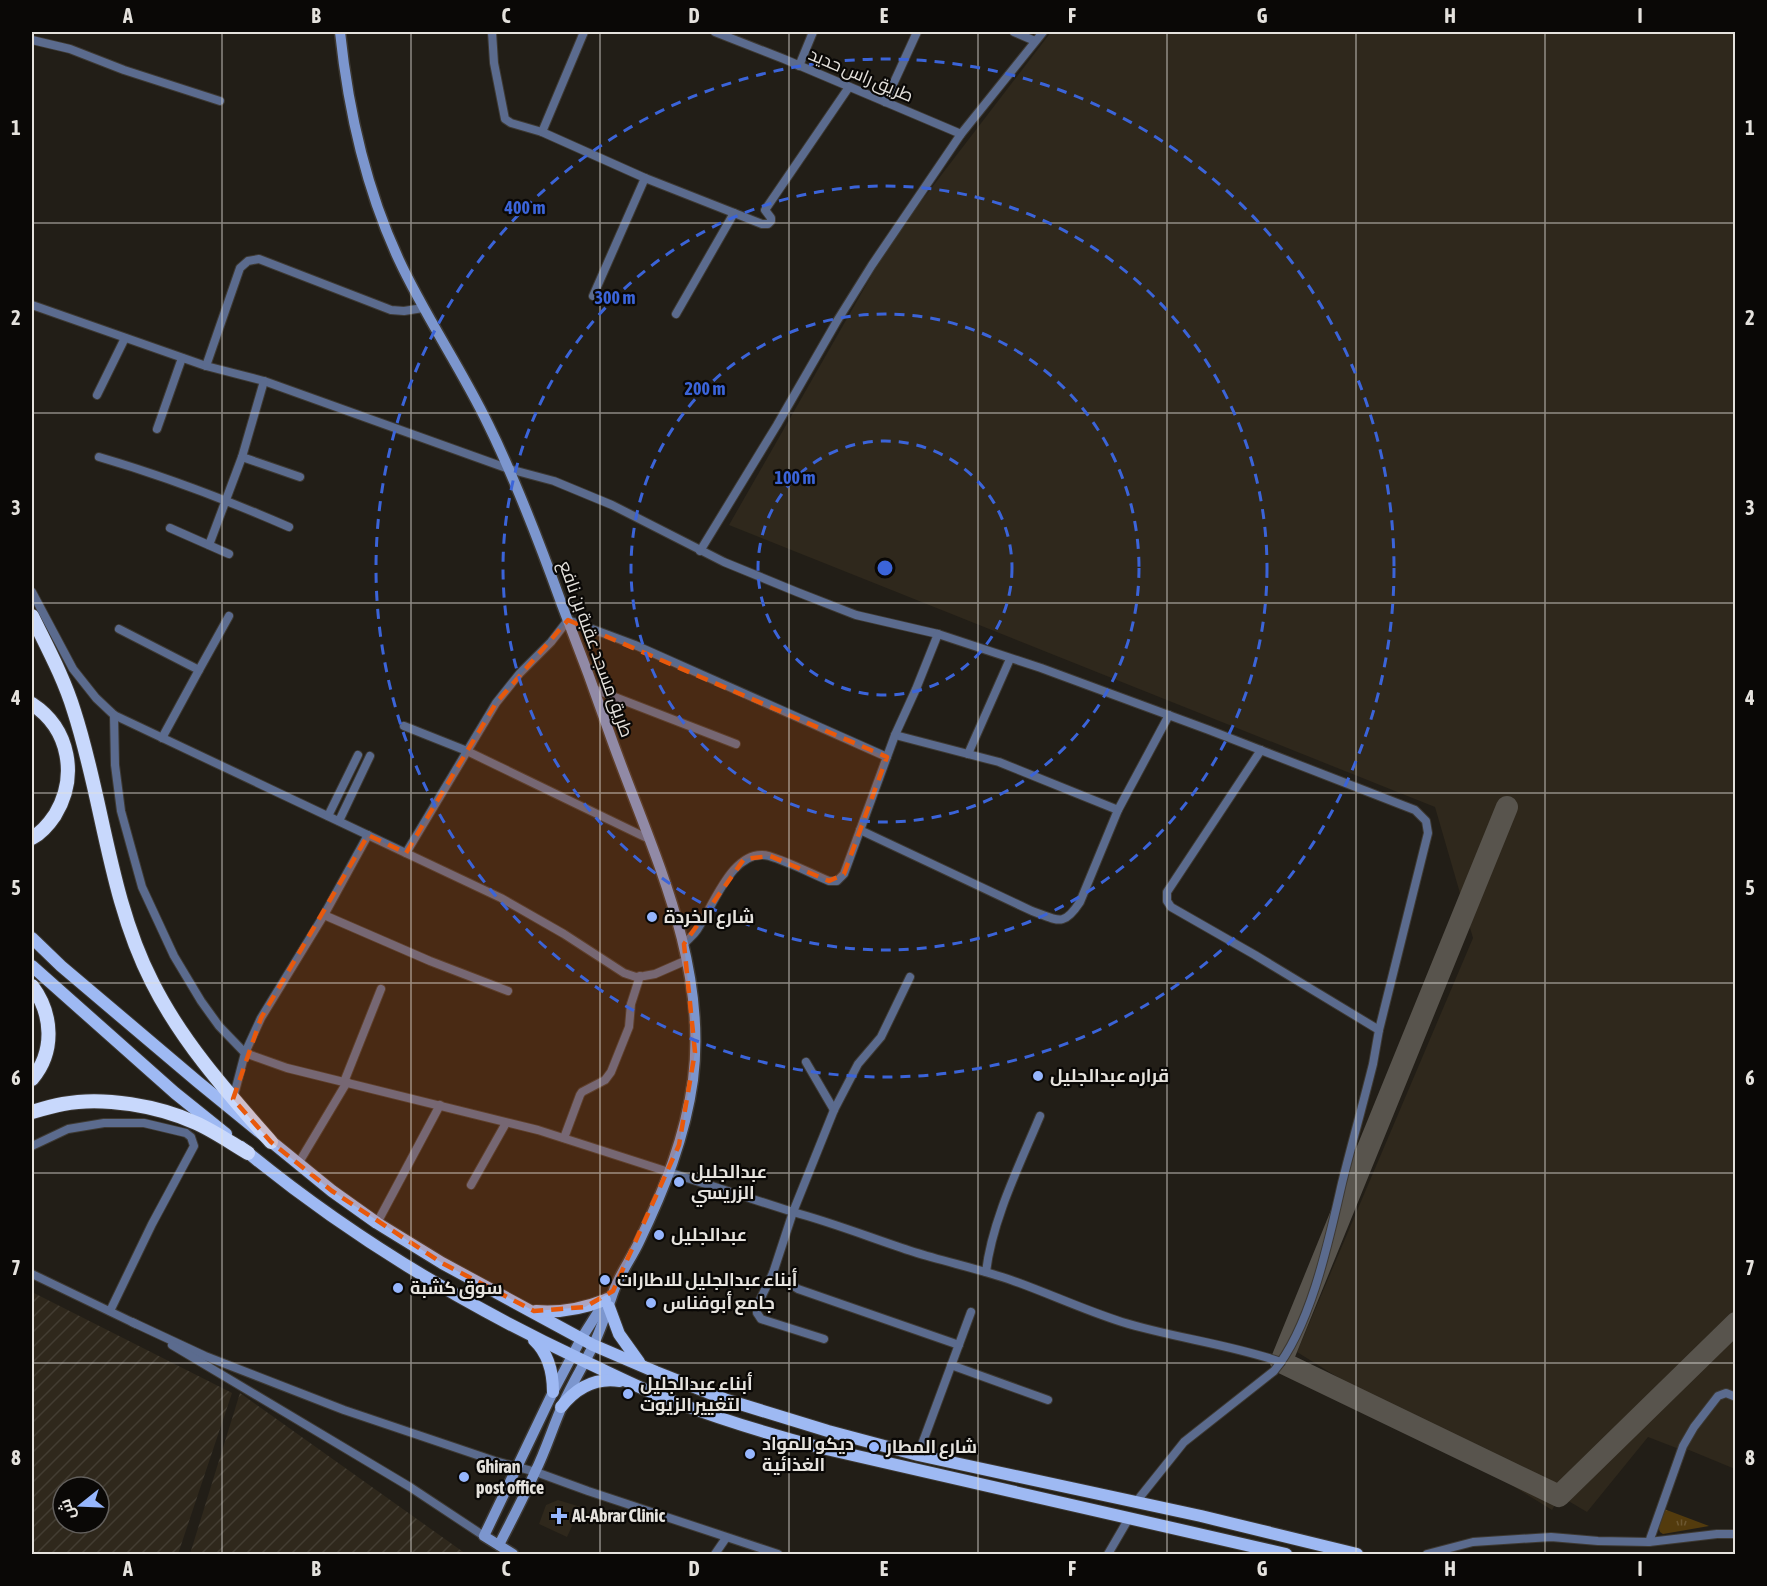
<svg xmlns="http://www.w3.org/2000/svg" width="1767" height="1586" font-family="'Asap Condensed',Cairo,sans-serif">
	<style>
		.built { fill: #2f281c }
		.industrial { fill: url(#industrial-furrows); fill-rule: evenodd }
		.grass { fill: url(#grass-tufts) }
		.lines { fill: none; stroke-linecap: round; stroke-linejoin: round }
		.taxiway { stroke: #58544d; stroke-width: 22 }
		.street-casing { stroke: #3d3933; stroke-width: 10 }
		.secondary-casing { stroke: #3d3933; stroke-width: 13 }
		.primary-casing { stroke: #3d3933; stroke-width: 14 }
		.highway-casing { stroke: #3d3933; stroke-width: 16 }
		.street { stroke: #5b6b8e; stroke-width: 8 }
		.secondary { stroke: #7c96ce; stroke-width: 10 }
		.primary { stroke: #9eb9f3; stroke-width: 12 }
		.highway { stroke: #c8d8fc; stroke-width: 14 }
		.marked { fill: #e8590c; fill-opacity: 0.2; stroke: #e8590c; stroke-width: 4.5; stroke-dasharray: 12 8; stroke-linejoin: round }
		.grid { fill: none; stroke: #e5e2dd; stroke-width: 1.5; stroke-opacity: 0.55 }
		.ring { fill: none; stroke: #3b64d9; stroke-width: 3; stroke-dasharray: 10 8 }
		.poi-dot { fill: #96b6fd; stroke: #0a0806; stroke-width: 2 }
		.labels { text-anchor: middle; stroke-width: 4.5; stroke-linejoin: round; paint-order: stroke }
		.street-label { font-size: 18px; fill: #e5e2dd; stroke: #0a0806 }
		.poi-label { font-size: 18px; font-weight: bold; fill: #e5e2dd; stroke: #0a0806; text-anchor: start }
		.centre { fill: #3b64d9; stroke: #0a0806; stroke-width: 3 }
		.ring-label { font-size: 18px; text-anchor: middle; font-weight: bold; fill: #3b64d9; stroke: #0a0806; stroke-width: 4.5; stroke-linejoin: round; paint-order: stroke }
		.neatline { fill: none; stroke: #e5e2dd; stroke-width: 2 }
		.grid-label { font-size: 20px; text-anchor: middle; font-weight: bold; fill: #e5e2dd }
	</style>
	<defs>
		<pattern id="industrial-furrows" width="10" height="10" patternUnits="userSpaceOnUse" patternTransform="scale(1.5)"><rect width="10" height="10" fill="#2f281c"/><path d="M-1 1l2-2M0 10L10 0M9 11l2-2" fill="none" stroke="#433d32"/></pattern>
		<pattern id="grass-tufts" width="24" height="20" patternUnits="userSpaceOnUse" patternTransform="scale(1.5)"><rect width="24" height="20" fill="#533b0d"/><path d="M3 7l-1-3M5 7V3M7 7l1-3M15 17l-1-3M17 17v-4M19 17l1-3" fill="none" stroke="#6c5730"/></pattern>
	</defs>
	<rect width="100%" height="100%" fill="#221e17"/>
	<!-- built -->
	<g class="built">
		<polygon points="1051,32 1735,32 1735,1469 1689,1450 1679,1449 1648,1437 1587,1512 1560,1496 1552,1510 1297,1352 1473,938 1435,807 729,525 893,238"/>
		<polygon points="558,1500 581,1507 567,1537 539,1524 546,1505"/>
	</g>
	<!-- industrial -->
	<g class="industrial">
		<path d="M32 1292 232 1393 178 1554H32ZM63 1487H99V1523H63Z"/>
		<polygon points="240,1393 466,1554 190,1554"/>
	</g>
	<!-- grass -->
	<polygon class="grass" points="1664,1509 1709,1526 1663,1534 1660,1532 1658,1526"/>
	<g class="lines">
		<!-- taxiway -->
		<polyline class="taxiway" points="1507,807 1281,1362 1559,1496 1736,1323"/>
		<!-- street casing -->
		<g class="street-casing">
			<g id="street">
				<polyline points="492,32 494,63 505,119 511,123 542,132"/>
				<polyline points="584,32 542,132 645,178 762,224 768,224 771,221 771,218 765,210 849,87"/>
				<polyline points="715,32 784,59 961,134"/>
				<polyline points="1014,32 1035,41"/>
				<polyline points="32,40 70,49 124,70 220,101"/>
				<polyline points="799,66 813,32"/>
				<polyline points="885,102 917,32"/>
				<polyline points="593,296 645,178"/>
				<polyline points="32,305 206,366 264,381 509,469 554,481 612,505 724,562 797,592 856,615 938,634 1041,668 1209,730 1415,810 1426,821 1428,833 1379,1030"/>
				<polyline points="676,314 734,213"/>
				<polyline points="206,366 240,268 248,261 259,259 391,310 404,311 423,308"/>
				<polyline points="97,395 125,338"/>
				<polyline points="157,429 182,358"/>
				<path d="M99 457C164 476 227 500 289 527"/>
				<polyline points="242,457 300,477"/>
				<polyline points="170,528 229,554"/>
				<polyline points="209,545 242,457 264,381"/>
				<polyline points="700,551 777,425 837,321 872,265 961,134 1043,32"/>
				<polyline points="32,592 73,669 96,698 114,715 501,898 564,934 624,973 636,977 644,976 655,974 687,960"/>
				<polyline points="119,629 199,670 162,738"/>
				<polyline points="199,670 229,616"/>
				<polyline points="594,689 736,744"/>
				<path d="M114 715 115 765 121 811 142 887 174 956 201 1001 219 1026 245 1053 287 1068 538 1130 793 1212C834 1223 874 1239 914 1252 946 1262 979 1269 1011 1280 1048 1293 1084 1310 1122 1322 1174 1338 1229 1344 1281 1362"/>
				<polyline points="404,726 467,751 649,839"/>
				<polyline points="895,735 999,762 1118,810"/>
				<polyline points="968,754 1010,659"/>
				<polyline points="328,816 358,755"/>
				<polyline points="339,821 370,756"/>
				<path d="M860 830 1032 911C1058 920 1063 928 1080 902L1118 810 1169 715"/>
				<polyline points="406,853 496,703 520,673 551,642 568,620 635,645 887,757"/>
				<polyline points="324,915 430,961 508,991"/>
				<path d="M684 944C688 939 693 936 697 930 713 907 733 846 769 856 789 862 810 873 829 881H837L844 874 895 735 916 689 938 634"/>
				<polyline points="806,1062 834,1110"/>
				<polyline points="344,1082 381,989"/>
				<polyline points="233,1099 245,1053 261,1018 324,915 368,835"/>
				<polyline points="564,1138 580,1095 582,1092 605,1080 611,1072 629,1027 631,1004 640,976"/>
				<polyline points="32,1146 68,1129 104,1123 144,1123 186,1133 191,1137 194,1146 152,1224 110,1311"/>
				<polyline points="298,1164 347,1082"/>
				<polyline points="471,1185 506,1123"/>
				<polyline points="377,1223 440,1105"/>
				<path d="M986 1272C992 1220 1020 1164 1040 1116"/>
				<polyline points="773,1273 798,1289 959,1345"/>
				<polyline points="32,1274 136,1324"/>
				<polyline points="132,1322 205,1356 344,1410 495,1461 536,1472 588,1491 778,1554"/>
				<polyline points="824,1339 761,1319 757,1313 757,1306 773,1273 793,1212 834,1110 858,1064 881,1037 910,977"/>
				<polyline points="172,1345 410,1487 484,1536"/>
				<polyline points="951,1365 1048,1400"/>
				<polyline points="918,1455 971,1312"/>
				<path d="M1136 1502 1184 1442 1274 1371C1311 1326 1329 1240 1342 1183 1352 1143 1363 1104 1373 1064L1379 1030 1255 955 1171 907 1167 901V892L1261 750"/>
				<polyline points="1649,1542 1683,1446 1694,1427 1718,1396 1726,1393 1736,1397"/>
				<polyline points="715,1554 726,1538"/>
				<polyline points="1108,1554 1129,1518"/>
				<polyline points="1427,1554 1473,1542 1551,1537 1598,1541 1649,1542 1717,1534 1736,1534"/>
			</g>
		</g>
		<!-- secondary casing -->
		<g class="secondary-casing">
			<g id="secondary">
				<path d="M340 32C348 108 366 189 399 260 425 316 461 368 488 424 517 483 540 544 562 605 580 651 597 697 613 743 652 851 708 962 693 1080 685 1138 664 1190 639 1242 631 1259 619 1275 613 1293 607 1311 601 1329 593 1346 583 1366 572 1384 563 1404 553 1426 546 1450 535 1472 524 1497 511 1521 499 1545"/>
				<polyline points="513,1554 484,1536 553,1392 581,1339 607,1298"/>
			</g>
		</g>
		<!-- primary casing -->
		<g class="primary-casing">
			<g id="primary">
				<polyline points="32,938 61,966 198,1082 332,1191 377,1223 442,1263 593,1345 656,1372 727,1400 828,1431 918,1455 1201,1516 1357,1554"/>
				<polyline points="32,966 175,1093 226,1134"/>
				<path d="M241 1147C345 1233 462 1304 584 1361 614 1375 643 1390 675 1402 723 1420 772 1435 822 1448L1286 1554"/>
				<polyline points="609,1307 619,1334 639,1362"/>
				<path d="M536 1311C560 1313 582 1309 605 1300"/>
				<path d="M534 1340C549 1354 553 1372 553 1392"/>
				<path d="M561 1407C576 1388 595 1377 620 1381"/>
			</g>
		</g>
		<!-- highway casing -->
		<g class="highway-casing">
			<g id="highway">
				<path d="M32 616C47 647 64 678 74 711 103 800 109 898 152 982 182 1042 227 1092 271 1142"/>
				<path d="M32 704C70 729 78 777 55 815 49 824 41 833 32 838"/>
				<path d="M32 986C53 1014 55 1052 32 1079"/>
				<path d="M32 1112C42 1109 52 1106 63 1104 103 1096 159 1106 196 1123 214 1131 231 1143 248 1153"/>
			</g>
		</g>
		<!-- street -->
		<use href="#street" class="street"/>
		<!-- secondary -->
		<use href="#secondary" class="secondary"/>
		<!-- primary -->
		<use href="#primary" class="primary"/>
		<!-- highway -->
		<use href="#highway" class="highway"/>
	</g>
	<!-- marked area -->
	<path class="marked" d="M568 620 887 757 844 874 829 881 770 856 744 859 684 944 695 1052 679 1145 613 1291 585 1307 534 1311 442 1263 332 1191 271 1142 233 1099 261 1018 368 835 406 853 496 703Z"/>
	<!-- grid -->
	<path class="grid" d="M222 32V1554M411 32V1554M600 32V1554M789 32V1554M978 32V1554M1167 32V1554M1356 32V1554M1545 32V1554M32 223H1736M32 413H1736M32 603H1736M32 793H1736M32 983H1736M32 1173H1736M32 1363H1736"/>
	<!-- distance rings -->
	<g class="ring">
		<circle cx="885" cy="568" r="127"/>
		<circle cx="885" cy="568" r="254"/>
		<circle cx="885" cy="568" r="382"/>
		<circle cx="885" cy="568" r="509"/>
	</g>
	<!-- markers -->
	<g class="poi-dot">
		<circle cx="652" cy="917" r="6"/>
		<circle cx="1038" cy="1076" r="6"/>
		<circle cx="679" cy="1182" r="6"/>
		<circle cx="659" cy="1235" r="6"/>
		<circle cx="605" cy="1280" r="6"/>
		<circle cx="398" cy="1288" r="6"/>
		<circle cx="651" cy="1303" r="6"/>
		<circle cx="628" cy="1394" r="6"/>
		<circle cx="874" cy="1447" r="6"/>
		<circle cx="750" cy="1454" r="6"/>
		<circle cx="464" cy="1477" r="6"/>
		<path d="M556 1507h6v6h6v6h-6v6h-6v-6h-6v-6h6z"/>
	</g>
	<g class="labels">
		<!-- street labels -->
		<g class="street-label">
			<text transform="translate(861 75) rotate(23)" y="6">طريق راس حديد</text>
			<text transform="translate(596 649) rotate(70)" y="6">طريق مسجد عقبة بن نافع</text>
		</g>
		<!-- poi labels -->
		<g class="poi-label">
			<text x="664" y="923">شارع الخردة</text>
			<text x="1050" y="1082">قراره عبدالجليل</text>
			<text x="691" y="1178">عبدالجليل<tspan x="691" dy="21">الزريسي</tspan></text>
			<text x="671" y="1241">عبدالجليل</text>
			<text x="617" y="1286">أبناء عبدالجليل للاطارات</text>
			<text x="410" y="1294">سوق كشبة</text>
			<text x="663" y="1309">جامع أبوفناس</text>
			<text x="640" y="1390">أبناء عبدالجليل<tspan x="640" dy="21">لتغيير الزيوت</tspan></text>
			<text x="762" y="1450">ديكو للمواد<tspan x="762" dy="21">الغذائية</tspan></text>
			<text x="886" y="1453">شارع المطار</text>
			<text x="476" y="1473">Ghiran<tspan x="476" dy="21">post office</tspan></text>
			<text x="572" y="1522">Al-Abrar Clinic</text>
		</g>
	</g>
	<circle cx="885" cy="568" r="9" class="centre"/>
	<g class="ring-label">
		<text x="525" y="214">400 m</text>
		<text x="615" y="304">300 m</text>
		<text x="705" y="395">200 m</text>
		<text x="795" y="484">100 m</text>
	</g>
	<!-- border -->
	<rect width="1767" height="1586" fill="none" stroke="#0a0806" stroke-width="66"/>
	<!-- north arrow -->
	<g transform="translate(81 1505) rotate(252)"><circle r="28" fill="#0a0806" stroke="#625f5c" stroke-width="1.5"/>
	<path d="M0-4.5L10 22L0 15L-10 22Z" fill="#96b6fd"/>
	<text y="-9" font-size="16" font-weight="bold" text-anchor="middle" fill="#e5e2dd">ش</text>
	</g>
	<rect x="33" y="33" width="1701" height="1520" class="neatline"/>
	<g class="grid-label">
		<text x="128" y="23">A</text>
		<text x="316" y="23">B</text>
		<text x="506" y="23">C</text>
		<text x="694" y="23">D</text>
		<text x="884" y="23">E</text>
		<text x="1072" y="23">F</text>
		<text x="1262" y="23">G</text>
		<text x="1450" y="23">H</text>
		<text x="1640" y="23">I</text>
		<text x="16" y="135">1</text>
		<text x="1750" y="135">1</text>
		<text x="16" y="325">2</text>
		<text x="1750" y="325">2</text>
		<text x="16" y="515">3</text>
		<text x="1750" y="515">3</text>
		<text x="16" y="705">4</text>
		<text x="1750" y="705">4</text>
		<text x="16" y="895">5</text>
		<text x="1750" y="895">5</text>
		<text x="16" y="1085">6</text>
		<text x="1750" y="1085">6</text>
		<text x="16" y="1275">7</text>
		<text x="1750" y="1275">7</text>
		<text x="16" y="1465">8</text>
		<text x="1750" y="1465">8</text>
		<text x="128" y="1576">A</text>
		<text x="316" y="1576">B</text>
		<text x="506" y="1576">C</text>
		<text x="694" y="1576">D</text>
		<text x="884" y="1576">E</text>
		<text x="1072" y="1576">F</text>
		<text x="1262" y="1576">G</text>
		<text x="1450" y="1576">H</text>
		<text x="1640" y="1576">I</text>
	</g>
</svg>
